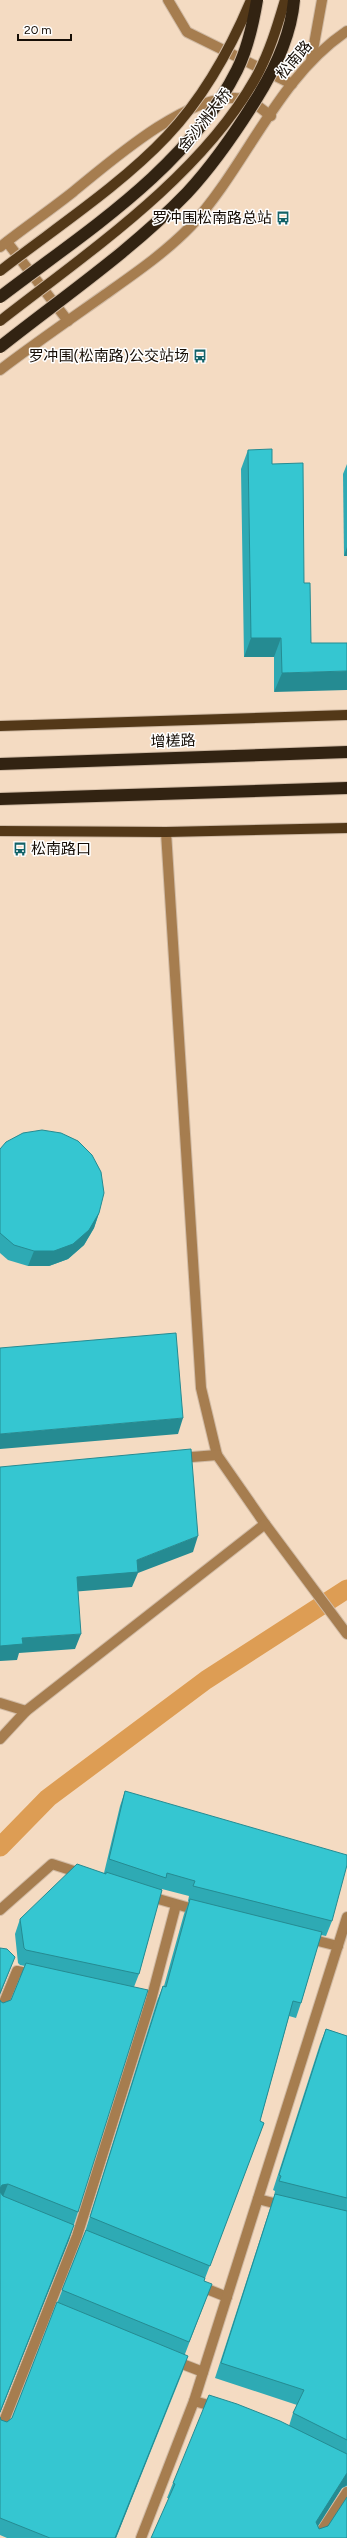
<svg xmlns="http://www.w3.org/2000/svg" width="347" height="2538" font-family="Figtree,'Noto Sans SC',sans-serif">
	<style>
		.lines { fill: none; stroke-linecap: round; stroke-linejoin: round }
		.canal { stroke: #dd9d54; stroke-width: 19 }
		.minor-casing { stroke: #d0baa4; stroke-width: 12 }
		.major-casing { stroke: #d0baa4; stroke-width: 12 }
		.highway-casing { stroke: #d0baa4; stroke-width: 14 }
		.minor { stroke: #a67d4f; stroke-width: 10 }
		.major { stroke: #533818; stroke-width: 10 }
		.highway { stroke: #322312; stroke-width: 12 }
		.major-bridge-casing { stroke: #d0baa4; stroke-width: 12; stroke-linecap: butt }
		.highway-bridge-casing { stroke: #d0baa4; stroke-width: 14; stroke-linecap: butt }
		.major-bridge { stroke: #533818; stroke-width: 10 }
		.highway-bridge { stroke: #322312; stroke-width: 12 }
		.wall { fill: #2eaab4 }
		.shaded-wall { fill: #258b92 }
		.building { fill: #35c6d1; stroke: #258b92 }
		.labels { text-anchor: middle; stroke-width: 3; stroke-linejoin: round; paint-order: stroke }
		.street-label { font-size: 15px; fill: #160e06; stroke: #fff }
		.poi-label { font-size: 15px; fill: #160e06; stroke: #fff; text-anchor: end }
	</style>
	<rect width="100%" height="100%" fill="#f4dbc2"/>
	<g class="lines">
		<!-- canal -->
		<polyline class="canal" points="0,1847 48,1798 206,1680 347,1589"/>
		<!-- minor casing -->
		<g class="minor-casing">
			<g id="minor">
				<polyline points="168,0 187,32 292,84"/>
				<polyline points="311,61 322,0"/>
				<polyline points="7,242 68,321"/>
				<path d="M0 247C24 228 49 211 73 192 111 161 186 95 236 98 250 98 260 108 271 116"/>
				<path d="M0 370C34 344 69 320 103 296 134 274 165 253 191 226 247 165 277 78 347 31"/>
				<polyline points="166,832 201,1388 217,1455 265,1524 347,1634"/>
				<polyline points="179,1458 217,1455"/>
				<polyline points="0,1703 26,1711"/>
				<polyline points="0,1739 26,1711 265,1524"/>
				<polyline points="148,1896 200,1911"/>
				<polyline points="0,1910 52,1864 83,1874"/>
				<polyline points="306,1938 338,1946"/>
				<polyline points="0,2012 17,1971 36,1975"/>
				<polyline points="258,2199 285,2206"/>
				<polyline points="197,2285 227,2297"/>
				<polyline points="172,2360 203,2372"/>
				<polyline points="194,2401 219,2408"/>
				<polyline points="0,2431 77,2236 151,2000 176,1905"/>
				<polyline points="141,2538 194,2401 347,1917"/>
				<polyline points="317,2538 347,2492"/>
			</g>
		</g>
		<!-- major casing -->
		<g class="major-casing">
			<g id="major">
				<polyline points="0,726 347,715"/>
				<polyline points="0,831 166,832 347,828"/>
			</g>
		</g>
		<!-- highway casing -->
		<g class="highway-casing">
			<g id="highway">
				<polyline points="0,764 347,752"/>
				<polyline points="0,799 347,788"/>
			</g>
		</g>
		<!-- minor -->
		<use href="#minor" class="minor"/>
		<!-- major -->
		<use href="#major" class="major"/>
		<!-- highway -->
		<use href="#highway" class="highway"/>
		<!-- major-bridge casing -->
		<g class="major-bridge-casing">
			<g id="major-bridge">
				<path d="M0 271C54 229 121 185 167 136 204 97 230 50 251 0"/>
				<path d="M0 321C87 253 200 177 255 79 269 54 277 27 285 0"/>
			</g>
		</g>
		<!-- highway-bridge casing -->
		<g class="highway-bridge-casing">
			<g id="highway-bridge">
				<path d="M0 297C85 232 188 168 237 70 248 48 253 24 257 0"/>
				<path d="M0 347C63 297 131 251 187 193 213 165 235 133 255 101 274 71 291 36 294 0"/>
			</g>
		</g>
		<!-- major-bridge -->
		<use href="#major-bridge" class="major-bridge"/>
		<!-- highway-bridge -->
		<use href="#highway-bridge" class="highway-bridge"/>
	</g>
	<!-- wall -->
	<g class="wall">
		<polygon points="248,450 272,464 304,583 311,643 274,692 274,657 244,657 241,469"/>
		<polygon points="347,464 347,556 344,556 343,474"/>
		<polygon points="0,1149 99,1213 94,1228 84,1245 68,1259 49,1266 28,1266 8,1260 0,1253"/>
		<polygon points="125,1791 332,1921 326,1936 321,1935 301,2003 296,2018 289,2016 260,2121 264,2123 204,2281 206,2299 185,2354 183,2371 116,2538 7,2538 0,2535 0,2417 1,2420 7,2422 12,2418 85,2232 157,2001 163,1986 164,1986 184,1914 189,1902 188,1901 189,1896 162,1889 139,1974 134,1987 78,2212 69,2240 0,2413 0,2000 0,2001 3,2003 11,2000 25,1966 20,1965 18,1963 15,1934 20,1919 104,1873 120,1806"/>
		<polygon points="326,2029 347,2036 347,2486 342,2488 318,2526 319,2529 347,2538 167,2498 173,2483 289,2426 293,2413 297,2405 215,2378 274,2196 275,2191 273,2190 320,2044"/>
	</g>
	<!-- shaded-wall -->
	<g class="shaded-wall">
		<polygon points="347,547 347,556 344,556"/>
		<polygon points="251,638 281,638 274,657 244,657"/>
		<polygon points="347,671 347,690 274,692 282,673"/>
		<polygon points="99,1213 94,1228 84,1245 68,1259 49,1266 28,1266 34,1251"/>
		<polygon points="183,1418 178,1434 0,1449 0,1434"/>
		<polygon points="198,1536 193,1552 138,1573 132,1587 71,1592 77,1577 137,1560"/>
		<polygon points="81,1634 75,1649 19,1653 17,1660 0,1661 0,1646 22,1638"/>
		<polygon points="15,1957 9,1972 0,1995 0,1993"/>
		<polygon points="8,2184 2,2199 0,2199 0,2188 2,2185"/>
		<polygon points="74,2225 69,2240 0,2413 0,2412"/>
		<polygon points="188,2356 116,2538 115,2538"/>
		<polygon points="347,2473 347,2485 342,2488 311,2537 316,2522"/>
	</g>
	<!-- building -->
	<g class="building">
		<polygon points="272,449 272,464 303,463 304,583 310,583 311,643 347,643 347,671 282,673 281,638 251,638 248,450"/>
		<polygon points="42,1130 61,1133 78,1141 92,1155 101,1172 104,1193 99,1213 89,1230 73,1244 54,1251 34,1251 14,1245 0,1233 0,1149 6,1142 23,1133"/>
		<polygon points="176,1333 183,1418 0,1434 0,1348"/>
		<polygon points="191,1449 198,1536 137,1560 138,1572 77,1577 81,1634 22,1638 23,1644 0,1646 0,1467"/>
		<polygon points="125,1791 347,1855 347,1865 332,1921 193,1886 195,1881 167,1873 166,1878 109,1859"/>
		<polygon points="77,1864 106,1874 106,1872 162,1890 139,1974 26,1950 24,1948 20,1919"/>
		<polygon points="190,1899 322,1932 301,2003 293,2001 260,2121 264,2123 210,2266 90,2217 163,1986 166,1987"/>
		<polygon points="0,1948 7,1949 15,1957 0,1993"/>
		<polygon points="26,1963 148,1990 78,2212 8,2184 2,2185 0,2188 0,2000 0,2001 3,2003 11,2000"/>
		<polygon points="326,2029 347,2036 347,2198 279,2181 281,2176 279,2175"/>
		<polygon points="0,2192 3,2196 74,2225 0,2412"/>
		<polygon points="275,2194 347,2211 347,2440 293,2413 304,2390 221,2363"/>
		<polygon points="86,2230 205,2278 204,2281 212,2284 189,2342 62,2290"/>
		<polygon points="57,2302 188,2356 115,2538 50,2538 0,2518 0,2417 1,2420 7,2422 12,2418"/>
		<polygon points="209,2395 237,2404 280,2421 347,2454 347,2473 316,2522 319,2529 328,2526 347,2497 347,2538 151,2538 175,2484 173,2483"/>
	</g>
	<!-- icons -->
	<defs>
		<g id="bus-bare" transform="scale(1.08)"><path d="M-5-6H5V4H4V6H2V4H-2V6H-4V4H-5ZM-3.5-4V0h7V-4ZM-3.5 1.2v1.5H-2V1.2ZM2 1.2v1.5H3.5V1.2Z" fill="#126268" stroke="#fff" stroke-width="2.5" paint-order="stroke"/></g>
	</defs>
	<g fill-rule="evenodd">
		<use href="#bus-bare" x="283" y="218"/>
		<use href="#bus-bare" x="200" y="356"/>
		<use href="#bus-bare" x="20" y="849"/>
	</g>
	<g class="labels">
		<!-- street labels -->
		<g class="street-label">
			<text transform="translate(294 60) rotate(-49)" y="5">松南路</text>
			<text transform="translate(205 120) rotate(-51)" y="5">金沙洲大桥</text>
			<text transform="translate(173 741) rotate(-2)" y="5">增槎路</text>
		</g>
		<!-- poi labels -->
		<g class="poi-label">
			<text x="272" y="223">罗冲围松南路总站</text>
			<text x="189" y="361">罗冲围(松南路)公交站场</text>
			<text x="31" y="854" text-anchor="start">松南路口</text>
		</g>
	</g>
	<!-- scale -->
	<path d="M18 34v6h53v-6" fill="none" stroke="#160e06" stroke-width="2"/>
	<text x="24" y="34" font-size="12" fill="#160e06" stroke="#ffffff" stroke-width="3" paint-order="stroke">20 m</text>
</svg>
